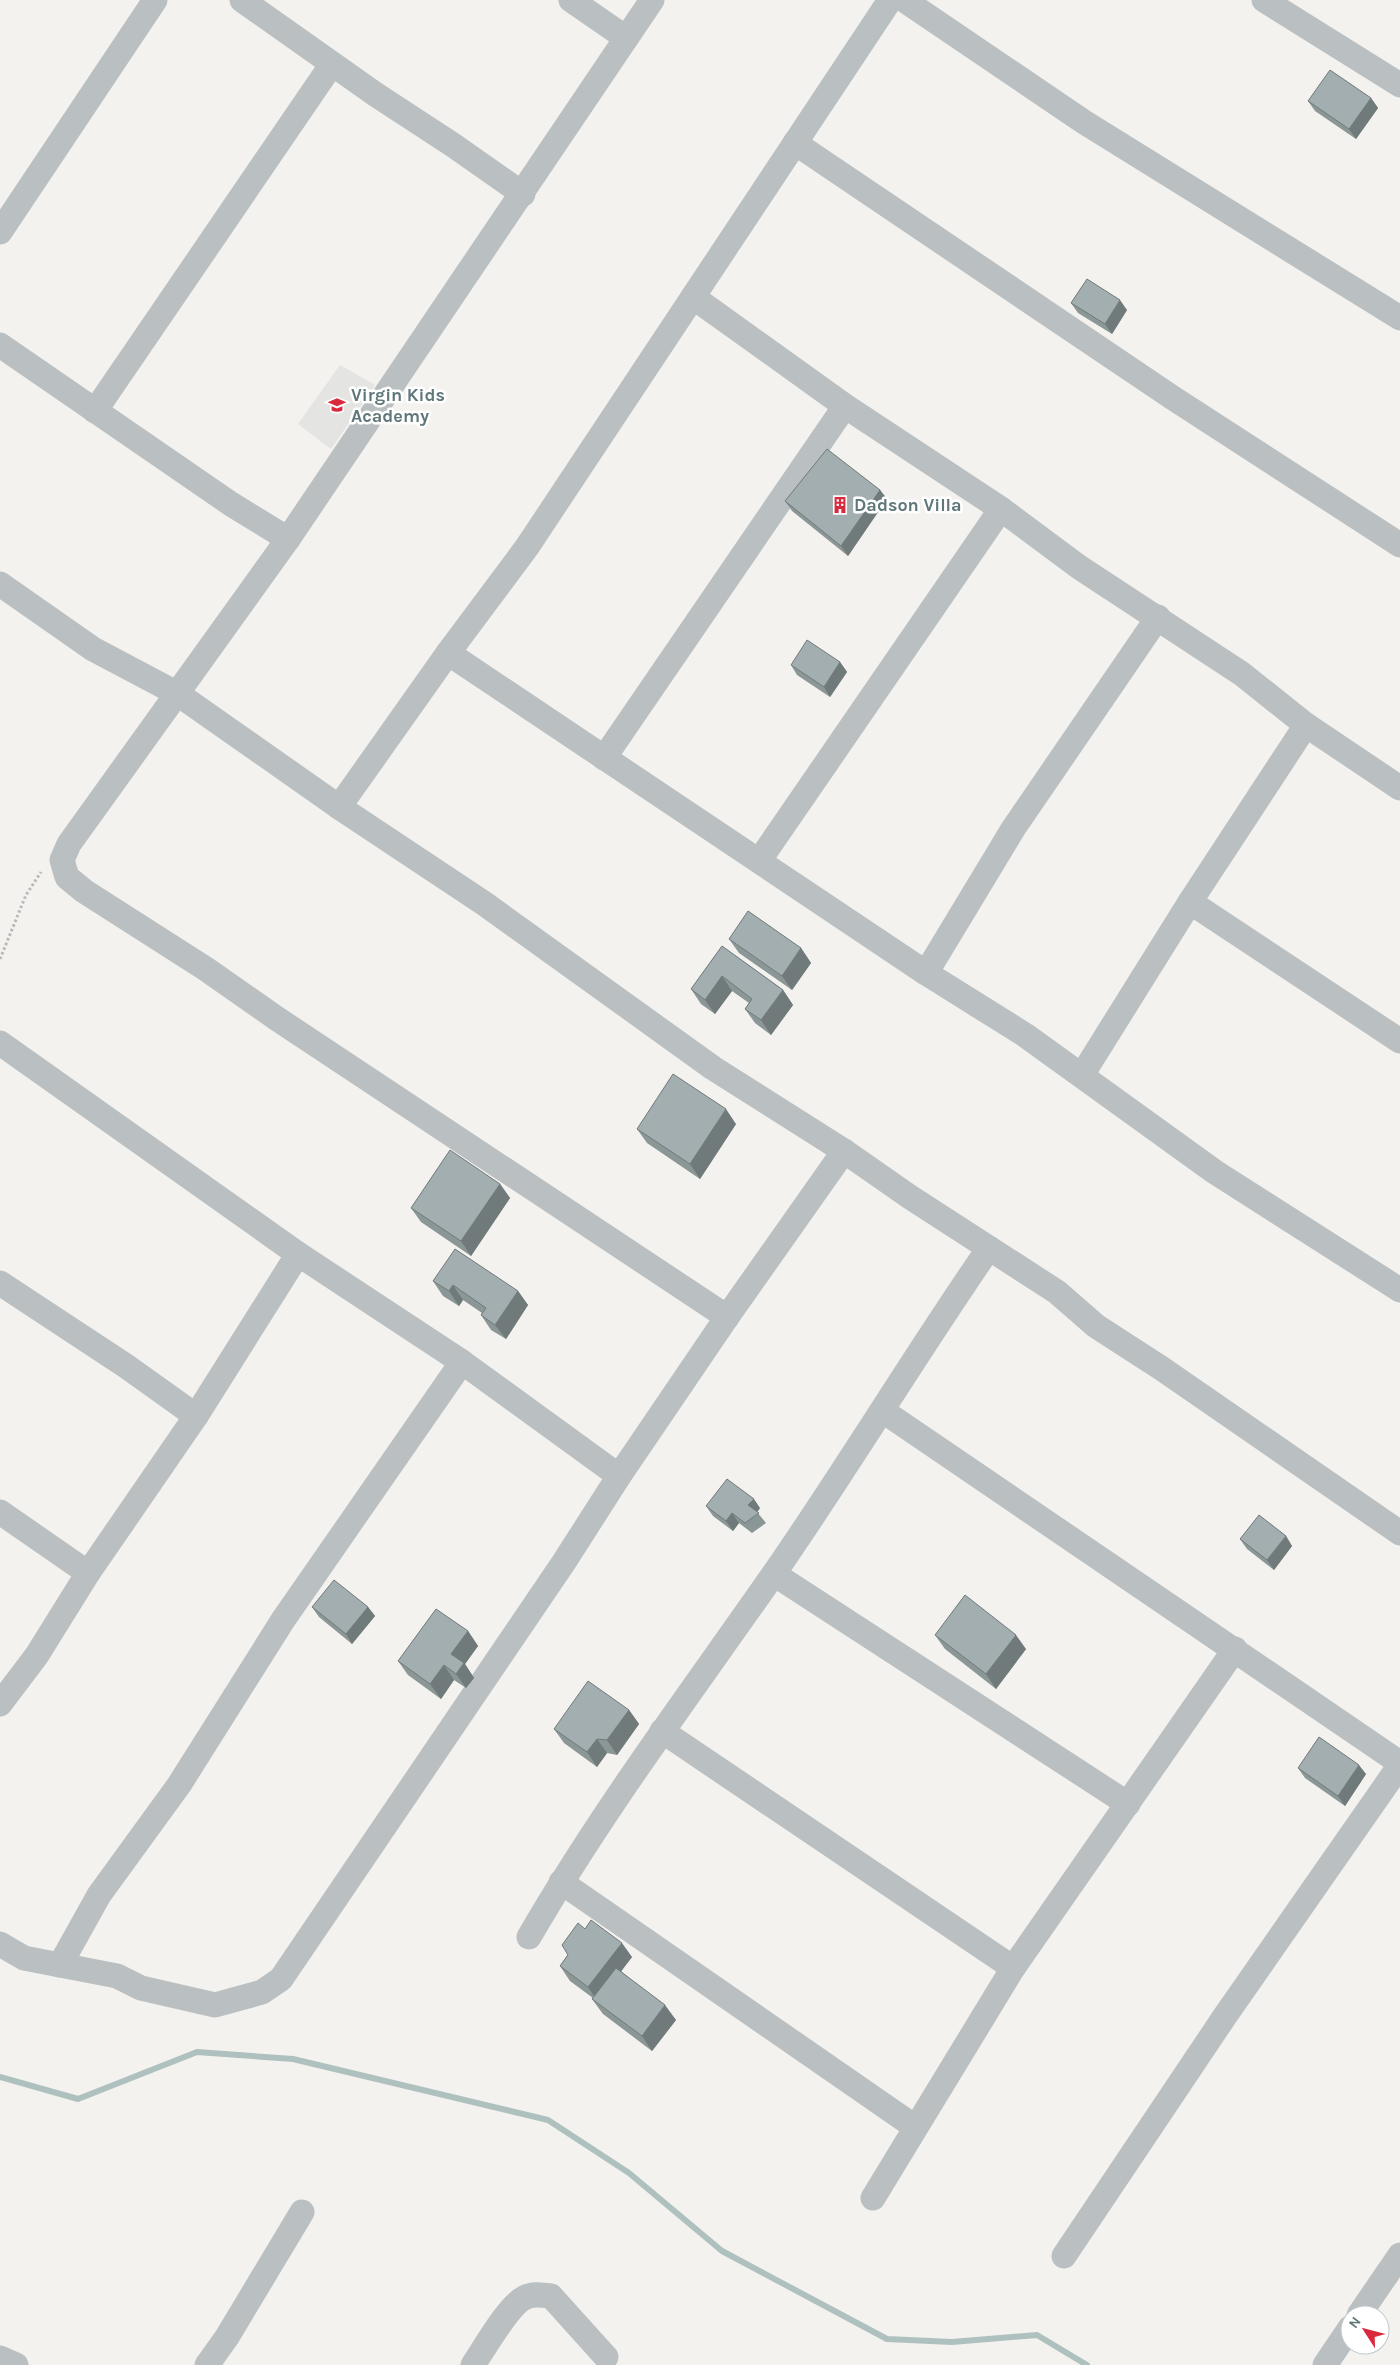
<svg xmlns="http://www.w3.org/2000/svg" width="1400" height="2365" font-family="Karla,sans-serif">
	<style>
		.built { fill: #e4e4e3 }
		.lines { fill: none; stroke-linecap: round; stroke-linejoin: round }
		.stream { stroke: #aec1bf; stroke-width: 6 }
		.path { stroke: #b4b9b9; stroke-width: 3; stroke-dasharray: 2.5 2.5; stroke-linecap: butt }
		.street { stroke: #bac0c1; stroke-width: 25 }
		.wall { fill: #8b9696 }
		.shaded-wall { fill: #717a7a }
		.building { fill: #a2aeaf; stroke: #717a7a }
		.labels { text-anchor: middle; stroke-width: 5; stroke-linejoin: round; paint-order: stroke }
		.poi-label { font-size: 18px; font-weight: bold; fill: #60777a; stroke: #fff; text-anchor: start }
	</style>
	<rect width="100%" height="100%" fill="#f4f2ef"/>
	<!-- built -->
	<polygon class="built" points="340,365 375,385 331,449 298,424"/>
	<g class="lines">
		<!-- stream -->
		<polyline class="stream" points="0,2077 78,2099 197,2052 293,2059 548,2120 629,2173 722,2251 887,2339 952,2342 1037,2335 1087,2365"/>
		<!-- path -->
		<polyline class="path" points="0,959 26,895 41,872"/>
		<!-- street -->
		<g class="street">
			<polyline points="242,0 375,94 453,145 523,194"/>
			<polyline points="571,0 626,38"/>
			<polyline points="652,0 288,539 69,844 62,860 67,877 84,891 206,969 276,1018 727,1317"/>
			<polyline points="904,0 1084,122 1400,318"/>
			<polyline points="1264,0 1400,85"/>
			<polyline points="795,143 1173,398 1400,545"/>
			<polyline points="0,232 155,0"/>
			<polyline points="693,297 845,406 1001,509 1079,567 1242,674 1306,725 1400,788"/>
			<polyline points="0,345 231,504 288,539"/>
			<polyline points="95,411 332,64"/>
			<polyline points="0,584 93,649 178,694 339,807 485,904 713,1068 844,1151 910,1197 1057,1292 1096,1326 1161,1368 1400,1533"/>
			<polyline points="448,653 926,973 1025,1035 1215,1172 1400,1290"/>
			<polyline points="604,758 845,406"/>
			<polyline points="339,807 448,653 527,547 890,0"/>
			<polyline points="759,861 1001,509"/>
			<polyline points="1190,902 1400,1041"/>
			<polyline points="926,973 1013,829 1158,617"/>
			<polyline points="0,1043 298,1254 462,1362 619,1476"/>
			<polyline points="1082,1075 1190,902 1306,725"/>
			<polyline points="0,1283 126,1366 196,1416"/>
			<polyline points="883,1411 1400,1763"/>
			<polyline points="0,1512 88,1573"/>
			<polyline points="774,1574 1128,1804"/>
			<polyline points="0,1704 37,1655 88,1573 196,1416 298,1254"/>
			<polyline points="662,1731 1013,1968"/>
			<polyline points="561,1882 915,2127"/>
			<path d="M529 1937C602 1811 690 1694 773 1575 848 1467 915 1355 989 1248"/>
			<polyline points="0,1944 24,1958 117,1976 141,1988 215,2005 262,1992 281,1979 564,1562 619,1476 727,1317 844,1151"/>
			<polyline points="60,1965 99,1895 179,1785 283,1620 462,1362"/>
			<polyline points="873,2198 1013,1968 1235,1649"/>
			<polyline points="1064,2256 1225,2016 1400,1765"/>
			<polyline points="1359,2315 1400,2255"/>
			<polyline points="0,2358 16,2365"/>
			<polyline points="207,2365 227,2337 302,2212"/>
			<path d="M473 2365C484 2349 508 2306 524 2298 533 2293 541 2295 551 2296L606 2357"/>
			<polyline points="1325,2365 1350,2328"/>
		</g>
	</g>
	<!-- wall -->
	<g class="wall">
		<polygon points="1371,98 1378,108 1356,139 1315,111 1308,101"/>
		<polygon points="1071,303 1127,310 1112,334 1078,313"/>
		<polygon points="880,490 887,499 848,556 792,511 785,501"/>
		<polygon points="840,662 847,672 830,697 797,675 791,665"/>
		<polygon points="729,939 801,948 811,963 792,990 739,953"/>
		<polygon points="722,946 783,990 793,1005 771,1035 755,1023 745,1009 749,1003 732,991 715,1014 701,1004 691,989"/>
		<polygon points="736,1124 700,1179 647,1143 637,1129"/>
		<polygon points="500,1184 510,1198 471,1256 421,1222 411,1208"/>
		<polygon points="433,1281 518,1291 528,1305 506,1339 491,1330 481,1315 482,1313 463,1300 459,1306 443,1296"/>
		<polygon points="706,1506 760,1508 757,1512 766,1523 752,1533 739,1523 733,1531 713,1516"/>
		<polygon points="1286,1536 1292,1546 1274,1570 1247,1549 1240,1539"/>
		<polygon points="312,1607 368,1607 375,1616 352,1644 319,1617"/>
		<polygon points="468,1631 478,1646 465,1664 474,1678 466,1688 454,1680 441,1699 408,1675 398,1661"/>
		<polygon points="935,1635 1026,1649 996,1689 945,1649"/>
		<polygon points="629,1710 639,1724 617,1755 607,1753 597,1767 564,1743 554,1729"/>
		<polygon points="1298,1768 1366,1774 1345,1806 1305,1778"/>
		<polygon points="585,1929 632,1957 621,1971 676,2020 652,2051 603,2014 592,1999 593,1998 570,1981 560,1966"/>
	</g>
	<!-- shaded-wall -->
	<g class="shaded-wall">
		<polygon points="1371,98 1378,108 1356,139 1349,129"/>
		<polygon points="1120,300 1127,310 1112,334 1105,324"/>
		<polygon points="880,490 887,499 848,556 841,546"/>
		<polygon points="840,662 847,672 830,697 824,687"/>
		<polygon points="801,948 811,963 792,990 782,976"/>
		<polygon points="722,976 732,991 715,1014 705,1000"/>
		<polygon points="783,990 793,1005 771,1035 761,1020"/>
		<polygon points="726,1109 736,1124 700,1179 690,1164"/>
		<polygon points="500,1184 510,1198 471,1256 461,1241"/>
		<polygon points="453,1285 463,1300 459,1306 449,1291"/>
		<polygon points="518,1291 528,1305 506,1339 495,1325"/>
		<polygon points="754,1499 760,1508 755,1515 748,1505"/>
		<polygon points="732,1513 739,1523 733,1531 726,1521"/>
		<polygon points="1286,1536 1292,1546 1274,1570 1267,1560"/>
		<polygon points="368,1607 375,1616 352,1644 346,1634"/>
		<polygon points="468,1631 478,1646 465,1664 474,1678 466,1688 456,1674 451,1654"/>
		<polygon points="1016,1635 1026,1649 996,1689 986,1674"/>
		<polygon points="444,1665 454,1680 441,1699 430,1684"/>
		<polygon points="629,1710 639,1724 617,1755 607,1740"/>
		<polygon points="597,1739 607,1753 597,1767 587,1752"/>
		<polygon points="1359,1765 1366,1774 1345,1806 1338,1796"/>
		<polygon points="622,1943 632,1957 598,2002 588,1987"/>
		<polygon points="665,2005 676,2020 652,2051 642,2036"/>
	</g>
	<!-- building -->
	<g class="building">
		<polygon points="1330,70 1371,98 1349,129 1308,101"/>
		<polygon points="1087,279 1120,300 1105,324 1071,303"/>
		<polygon points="827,449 880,490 841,546 785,501"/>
		<polygon points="807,640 840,662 824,687 791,665"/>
		<polygon points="748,911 801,948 782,976 729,939"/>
		<polygon points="722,946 783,990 761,1020 745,1009 752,999 722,976 705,1000 691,989"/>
		<polygon points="673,1074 726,1109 690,1164 637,1129"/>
		<polygon points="450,1150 500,1184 461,1241 411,1208"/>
		<polygon points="455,1249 518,1291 495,1325 481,1315 486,1308 453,1285 449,1291 433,1281"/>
		<polygon points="727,1479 754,1499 748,1505 759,1513 745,1523 732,1513 726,1521 706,1506"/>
		<polygon points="1259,1515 1286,1536 1267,1560 1240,1539"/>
		<polygon points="334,1580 368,1607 346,1634 312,1607"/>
		<polygon points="965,1595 1016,1635 986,1674 935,1635"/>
		<polygon points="436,1609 468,1631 451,1654 464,1663 456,1674 444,1665 430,1684 398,1661"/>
		<polygon points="588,1681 629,1710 607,1740 597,1739 587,1752 554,1729"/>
		<polygon points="1319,1737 1359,1765 1338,1796 1298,1768"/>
		<polygon points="591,1920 622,1943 588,1987 560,1966 568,1955 562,1945 578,1923 585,1929"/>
		<polygon points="616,1968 665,2005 642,2036 592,1999"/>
	</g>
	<!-- icons -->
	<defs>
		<g id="school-bare" transform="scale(1.35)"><path d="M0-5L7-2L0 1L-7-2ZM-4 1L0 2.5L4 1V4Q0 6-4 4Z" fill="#da283c" stroke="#fff" stroke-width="2.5" paint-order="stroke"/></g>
		<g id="building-bare" transform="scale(1.35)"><path d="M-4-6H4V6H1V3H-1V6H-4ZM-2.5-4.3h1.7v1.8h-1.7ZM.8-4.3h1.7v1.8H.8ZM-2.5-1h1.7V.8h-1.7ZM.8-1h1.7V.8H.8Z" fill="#da283c" stroke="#fff" stroke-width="2.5" paint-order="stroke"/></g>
	</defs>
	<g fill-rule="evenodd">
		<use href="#school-bare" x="337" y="405"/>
		<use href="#building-bare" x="840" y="505"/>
	</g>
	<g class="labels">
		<!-- poi labels -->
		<g class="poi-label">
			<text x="351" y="401">Virgin Kids<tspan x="351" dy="21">Academy</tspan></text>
			<text x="854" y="511">Dadson Villa</text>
		</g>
	</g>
	<!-- north arrow -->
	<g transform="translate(1365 2330) rotate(306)"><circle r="24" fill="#ffffff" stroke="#bfc9ca"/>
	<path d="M0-4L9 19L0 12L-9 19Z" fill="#da283c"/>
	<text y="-8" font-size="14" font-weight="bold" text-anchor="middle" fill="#60777a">N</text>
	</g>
</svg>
